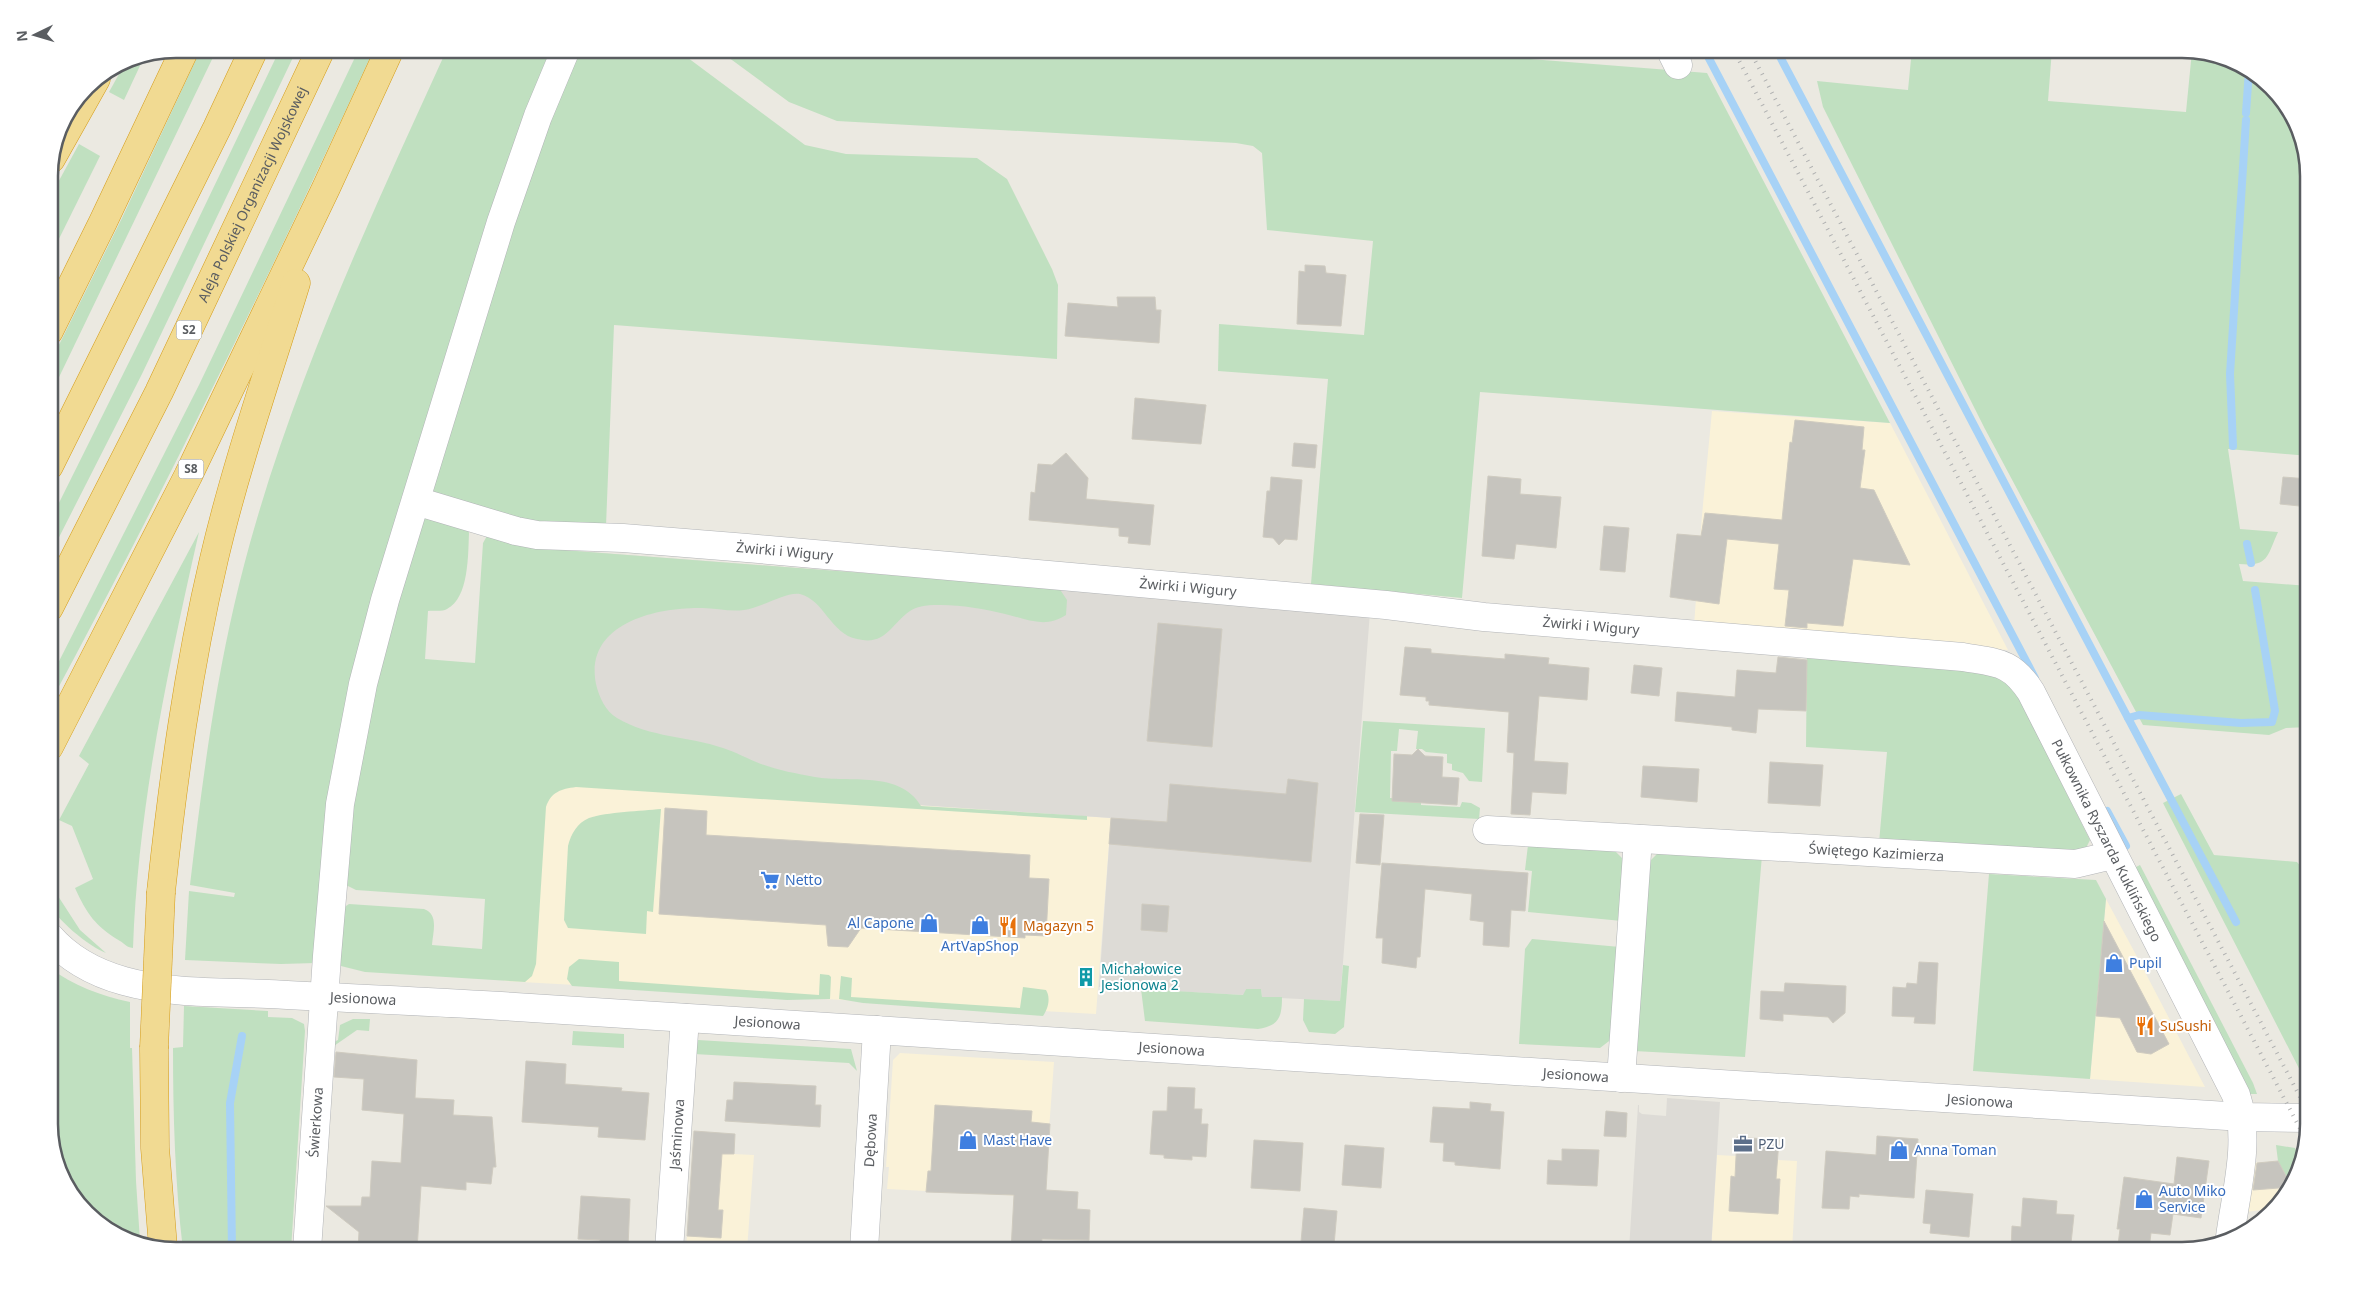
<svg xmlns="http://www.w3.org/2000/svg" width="2358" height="1299" font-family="'Noto Sans',sans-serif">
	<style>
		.commercial { fill: #faf2d8 }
		.industrial { fill: #dddbd6 }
		.green { fill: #c0e0c0 }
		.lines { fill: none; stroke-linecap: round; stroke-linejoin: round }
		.stream { stroke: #a7d2f6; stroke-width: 8 }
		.building { fill: #c6c4be; stroke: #cfcbc0 }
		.minor-casing { stroke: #b2b4b7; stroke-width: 29 }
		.highway-casing { stroke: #d59c17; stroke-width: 29 }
		.minor { stroke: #fff; stroke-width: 28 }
		.highway { stroke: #f1da92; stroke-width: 28 }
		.rail { stroke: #b0b1b1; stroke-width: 4; stroke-dasharray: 1 6; stroke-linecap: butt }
		.highway-bridge-casing { stroke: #d59c17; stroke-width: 29; stroke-linecap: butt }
		.highway-bridge { stroke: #f1da92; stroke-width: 28 }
		.labels { text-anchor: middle; stroke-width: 4; stroke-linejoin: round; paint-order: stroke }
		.shield { fill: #fff; stroke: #8c8e90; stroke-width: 1 }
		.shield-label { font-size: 12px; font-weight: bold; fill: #5a5d61 }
		.street-label { font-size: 14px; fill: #5a5d61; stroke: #fff }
		.shop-label { font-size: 14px; fill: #366cbe; stroke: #fff; text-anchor: start }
		.food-label { font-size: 14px; fill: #c56008; stroke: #fff; text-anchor: start }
		.culture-label { font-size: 14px; fill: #0d838f; stroke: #fff; text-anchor: start }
		.service-label { font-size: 14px; fill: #4e5e75; stroke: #fff; text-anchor: start }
		.rim { fill: none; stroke: #5a5d61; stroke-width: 2.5 }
	</style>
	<rect width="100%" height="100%" fill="#ebe9e1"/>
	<!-- commercial -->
	<g class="commercial">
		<polygon points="1712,411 1890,423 2008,650 1694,626 1702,515"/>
		<polygon points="519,779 1111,818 1096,1014 504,981"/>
		<polygon points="2106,899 2134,951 2205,1087 2090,1079"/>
		<polygon points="900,1053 1054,1062 1044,1197 887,1189 889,1167 886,1167 893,1060"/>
		<polygon points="1737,1137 1779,1140 1777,1160 1797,1161 1792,1250 1711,1250 1717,1155 1736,1156"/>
		<polygon points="693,1152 754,1155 747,1250 686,1248"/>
		<polygon points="2278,1161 2292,1187 2270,1209 2246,1212 2252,1163"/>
	</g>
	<!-- industrial -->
	<g class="industrial">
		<polygon points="536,548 1370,612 1340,1001 1262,997 1261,989 1246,989 1244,995 1099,987 1111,818 564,781"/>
		<polygon points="1667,1098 1720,1102 1711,1250 1629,1250 1638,1105 1639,1105 1639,1112 1642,1114 1666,1116"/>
	</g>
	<!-- green -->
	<g class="green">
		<polygon points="201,49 217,49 49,398 49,365 122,218"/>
		<polygon points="280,49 297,49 142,374 49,557 49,523 149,322"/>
		<path d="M359 49H374C272 271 165 490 49 705V681L199 385Z"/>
		<path d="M447 49H555L358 658 316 963 281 964 185 960 189 891 234 897 235 893 190 885C201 792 213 697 234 606 279 411 365 229 447 49Z"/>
		<polygon points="577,49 676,49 805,145 846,154 977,158 1007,179 1052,269 1058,285 1057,359 614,325 606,526 513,523 431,493 533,156"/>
		<polygon points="717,49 1405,49 1707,73 1890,423 1480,392 1462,598 1311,584 1328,379 1218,371 1219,324 1364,335 1373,241 1267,230 1262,153 1253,146 1236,143 837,121 789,102"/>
		<path d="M1912 49H2052L2048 101 2186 112 2192 51 2245 66 2292 112 2309 168V456L2228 449 2240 529 2278 532C2267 556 2269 567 2239 564L2243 581 2309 586V727L2286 728 2269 735 2143 725 1985 429 1823 107 1817 81 1908 90Z"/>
		<polygon points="145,55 124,100 109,92 128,58"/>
		<polygon points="79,144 100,156 49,259 49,199"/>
		<path d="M427 514 468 528 469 533C468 555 469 598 447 609 442 612 433 610 428 611L425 659 475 663 483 543 488 534 537 548 1059 588 1067 600 1066 615C1045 629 1027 619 1005 614 985 609 962 605 941 605 931 605 919 605 910 611 890 625 886 646 857 639 831 634 824 600 800 594 787 591 761 608 744 610 730 612 716 608 702 608 657 607 584 623 596 684 599 697 606 712 617 718 651 738 688 736 723 748 736 752 748 759 761 764 777 770 797 774 815 777 849 783 900 770 921 806L1087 816V820L576 787C561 789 551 792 546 807L536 964 532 976 525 982 365 972 337 965 343 908 349 904 424 909C439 914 433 932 432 945L482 949 485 899 356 890 346 885 343 878 365 721 421 520Z"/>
		<path d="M199 532C168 669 138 807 133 948 126 947 125 944 120 941 95 926 87 914 75 888L93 879 72 826 59 820 89 764 79 756Z"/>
		<polygon points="1807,650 1929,663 1996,676 2015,690 2090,840 2086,848 2081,852 1879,843 1887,752 1806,747"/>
		<polygon points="1363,721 1485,728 1482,782 1469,781 1463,773 1452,770 1452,764 1447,763 1447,754 1426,752 1422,749 1416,749 1418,731 1399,729 1397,751 1391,751 1390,798 1421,799 1421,805 1460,807 1462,802 1471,803 1480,808 1479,819 1355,812"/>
		<polygon points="2181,794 2214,855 2297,862 2309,876 2309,1088 2163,803"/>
		<path d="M661 809 653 912 647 911 646 934 568 928 564 920 568 846C571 834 577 823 589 818 607 812 641 811 661 809Z"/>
		<polygon points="1528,845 1615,851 1627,863 1622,921 1528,912 1532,871 1525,870"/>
		<polygon points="1658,853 1762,855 1745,1057 1634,1051 1648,863"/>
		<polygon points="2140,865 2253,1083 2257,1094 2250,1094 2130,870"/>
		<polygon points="1989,874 2096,880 2106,899 2090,1079 1973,1071"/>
		<path d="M49 882 80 930 106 953C90 947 53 918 49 901 48 895 49 888 49 882Z"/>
		<polygon points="1532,939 1620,947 1613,1038 1600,1048 1519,1044 1525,949"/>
		<polygon points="579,959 619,962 619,981 819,995 820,974 829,975 831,977 830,999 787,1000 572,986 567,979 569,967"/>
		<polygon points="1343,965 1349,966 1344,1027 1335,1034 1309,1032 1303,1020 1304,999 1340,1001"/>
		<path d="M49 968C74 985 100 996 130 1002V1048H132L136 1181 140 1241 113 1233 70 1193 49 1129Z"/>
		<path d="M841 976 852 978 851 997 1020 1008 1023 987 1046 990C1051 998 1048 1009 1043 1016L863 1003 839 999Z"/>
		<path d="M1141 989 1243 995 1246 989H1261L1262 997H1282C1282 1017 1279 1026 1258 1029L1145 1021Z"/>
		<path d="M184 1006 268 1011V1017L292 1018 304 1024 305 1031 291 1250H183C175 1183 173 1115 173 1048L183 1047Z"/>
		<polygon points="353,1019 370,1019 369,1031 357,1030 331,1048 331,1043 338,1040 340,1025"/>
		<polygon points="573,1031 624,1034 624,1048 572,1045"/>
		<polygon points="698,1040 851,1049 857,1071 849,1063 694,1054"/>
		<polygon points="2276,1145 2295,1148 2300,1158 2292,1187 2278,1161"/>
	</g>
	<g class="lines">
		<!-- stream -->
		<g class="stream">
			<polyline points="1704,49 2035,678"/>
			<polyline points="1776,49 2128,718"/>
			<polyline points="2246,113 2249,70"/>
			<polyline points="2233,446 2230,374 2246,120"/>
			<polyline points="2247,544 2251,563"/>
			<polyline points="2107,811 2126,846"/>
			<polyline points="2236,922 2128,718 2139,715 2241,723 2272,722 2275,711 2255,590"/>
			<polyline points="232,1250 230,1103 242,1036"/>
		</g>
	</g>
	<!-- building -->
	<g class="building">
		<polygon points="1305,265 1325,266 1326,273 1346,275 1341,326 1297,324 1299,271 1305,272"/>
		<polygon points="1117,297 1155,297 1156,310 1161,310 1159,343 1065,336 1068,303 1118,307"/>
		<polygon points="1135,398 1206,405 1201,444 1132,439"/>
		<polygon points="1795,420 1864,427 1862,450 1865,450 1860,488 1874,490 1910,565 1853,559 1843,626 1807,623 1807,628 1785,626 1789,590 1774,589 1779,544 1727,539 1719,604 1670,597 1677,534 1701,536 1705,513 1782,520 1790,442 1792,443"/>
		<polygon points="1294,443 1317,445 1315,468 1292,466"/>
		<polygon points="1066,453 1088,478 1086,499 1154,505 1150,545 1128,543 1129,537 1119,536 1119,528 1029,520 1031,492 1035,493 1038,464 1052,465"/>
		<polygon points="1488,476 1521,479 1520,494 1561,497 1556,548 1516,544 1514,559 1482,556"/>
		<polygon points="1271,477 1302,480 1297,540 1285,539 1279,545 1273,538 1263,537 1267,491 1270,491"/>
		<polygon points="2283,477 2309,479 2309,507 2280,504"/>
		<polygon points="1604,526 1629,528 1625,572 1600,570"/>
		<polygon points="1158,623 1222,629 1212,747 1147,741"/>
		<polygon points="1405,647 1431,649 1431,653 1505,659 1505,654 1549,658 1548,664 1589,668 1587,700 1539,696 1534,761 1568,763 1566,794 1532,792 1530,815 1511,814 1514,753 1507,752 1509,712 1429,705 1429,701 1426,701 1426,697 1400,695"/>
		<polygon points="1778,657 1807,660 1806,711 1758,709 1756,733 1732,730 1732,727 1675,721 1677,692 1735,697 1737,670 1776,673"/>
		<polygon points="1634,665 1662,668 1659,696 1631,693"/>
		<polygon points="1418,749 1425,756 1443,757 1442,777 1459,778 1457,805 1392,801 1394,754 1412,755"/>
		<polygon points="1770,762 1823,765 1820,806 1768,803"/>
		<polygon points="1643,766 1699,769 1697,802 1641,797"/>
		<polygon points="1288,779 1318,783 1311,862 1109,844 1111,818 1167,822 1170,784 1286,794"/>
		<polygon points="665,808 707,811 706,835 1030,855 1029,878 1049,879 1046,936 1025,935 1025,938 861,928 848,947 828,946 826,925 659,914"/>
		<polygon points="1360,814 1384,815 1380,865 1356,863"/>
		<polygon points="1382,863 1528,873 1525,911 1511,910 1509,947 1483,945 1484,922 1470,920 1472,894 1425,889 1420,957 1417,957 1416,968 1382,963 1383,938 1376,938"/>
		<polygon points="1142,904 1169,906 1167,932 1141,930"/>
		<polygon points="2104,921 2169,1044 2151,1054 2137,1052 2120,1018 2096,1016"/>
		<polygon points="1919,962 1938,963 1935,1024 1914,1023 1915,1017 1892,1016 1893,987 1906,988 1907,983 1917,984"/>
		<polygon points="1785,983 1846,986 1845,1013 1833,1023 1828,1017 1783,1014 1783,1021 1760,1019 1761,991 1784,992"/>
		<polygon points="336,1052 417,1060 415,1098 454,1100 453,1115 492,1117 496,1167 493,1167 491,1184 466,1182 466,1190 421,1186 417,1250 358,1248 359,1232 326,1206 361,1206 362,1197 370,1197 372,1161 401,1163 404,1114 362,1110 364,1079 334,1077"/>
		<polygon points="526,1061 566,1064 565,1084 622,1088 621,1091 649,1093 645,1140 598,1137 599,1127 522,1122"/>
		<polygon points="734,1082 816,1086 815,1105 821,1105 820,1127 725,1121 727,1100 733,1100"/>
		<polygon points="1168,1087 1195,1088 1194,1109 1202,1109 1201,1124 1208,1124 1206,1157 1192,1156 1192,1160 1164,1158 1164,1155 1150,1154 1153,1111 1167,1111"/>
		<polygon points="1470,1102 1491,1104 1490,1111 1504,1112 1500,1169 1455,1165 1455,1162 1443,1161 1444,1143 1430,1142 1433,1107 1470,1109"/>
		<polygon points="935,1105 1032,1111 1031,1122 1050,1124 1046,1190 1078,1192 1077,1209 1090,1210 1089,1240 1042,1239 1041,1250 1011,1250 1014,1195 926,1192 928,1171 931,1171"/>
		<polygon points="1606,1111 1627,1113 1626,1137 1604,1136"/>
		<polygon points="694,1131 735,1134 734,1154 722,1154 718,1210 723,1210 721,1238 687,1236"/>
		<polygon points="1877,1136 1918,1139 1914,1198 1859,1194 1859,1197 1850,1196 1849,1209 1822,1208 1826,1151 1876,1155"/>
		<polygon points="1737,1137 1779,1140 1776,1179 1780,1179 1778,1214 1729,1211 1731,1176 1735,1177"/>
		<polygon points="1254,1140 1303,1143 1300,1191 1251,1188"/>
		<polygon points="1345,1145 1384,1148 1381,1188 1342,1185"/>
		<polygon points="1562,1149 1599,1150 1597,1186 1547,1184 1548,1160 1562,1161"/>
		<polygon points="2177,1157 2209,1161 2201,1218 2173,1214 2170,1235 2151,1233 2149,1249 2118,1245 2120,1229 2117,1229 2124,1177 2174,1184"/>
		<polygon points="2278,1161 2292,1187 2253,1190 2257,1163"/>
		<polygon points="1926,1190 1973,1194 1969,1237 1930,1233 1931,1224 1923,1223"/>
		<polygon points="581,1196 630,1199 628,1247 600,1245 600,1240 578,1239"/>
		<polygon points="2023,1198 2057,1201 2056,1214 2074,1215 2071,1243 2054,1241 2053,1250 2011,1250 2012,1226 2021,1227"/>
		<polygon points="1304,1208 1337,1211 1334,1245 1301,1242"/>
	</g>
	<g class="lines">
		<!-- minor casing -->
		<g class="minor-casing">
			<g id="minor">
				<polyline points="1670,49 1678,65"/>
				<path id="s1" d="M416 501 516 531 537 535 623 538 747 548 1386 605 1484 617 1963 657C1997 663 2011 661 2031 692L2236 1095C2251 1141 2236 1191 2230 1237"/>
				<path id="s2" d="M1487 830 2075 864 2113 855"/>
				<path id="s3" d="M49 936C68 958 95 973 124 981 170 994 221 992 268 994 345 998 423 1001 501 1006 1082 1042 1662 1082 2243 1117L2309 1118"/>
				<polyline points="1621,1078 1638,839"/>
				<path id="s4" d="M307 1250 327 956 340 804 363 684 385 600 501 222 538 116 566 49"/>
				<path id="s5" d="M669 1250 685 1018"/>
				<path id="s6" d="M864 1250 877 1030"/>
			</g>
		</g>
		<!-- highway casing -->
		<g class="highway-casing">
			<g id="highway">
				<polyline points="51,159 96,79"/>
				<polyline points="49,331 103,222 185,49"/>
				<polyline points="49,466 217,128 254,49"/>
				<path id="s7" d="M49 608 159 392 321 49"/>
				<polyline points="49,747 188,476 326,188 390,49"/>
				<path d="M161 892C173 780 188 669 214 559 236 465 268 374 296 283"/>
				<polyline points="154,1048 155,1148 163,1247"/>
			</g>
		</g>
		<!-- minor -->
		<use href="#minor" class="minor"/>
		<!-- highway -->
		<use href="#highway" class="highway"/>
		<!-- rail -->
		<g class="rail">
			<polyline points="1733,49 2305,1138"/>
			<polyline points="1749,49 2309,1114"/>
		</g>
		<!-- highway-bridge casing -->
		<g class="highway-bridge-casing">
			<polyline id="highway-bridge" points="154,1048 161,892"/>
		</g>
		<!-- highway-bridge -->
		<use href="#highway-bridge" class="highway-bridge"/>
	</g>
	<!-- icons -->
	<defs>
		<g id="supermarket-bare" transform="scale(1.5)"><path d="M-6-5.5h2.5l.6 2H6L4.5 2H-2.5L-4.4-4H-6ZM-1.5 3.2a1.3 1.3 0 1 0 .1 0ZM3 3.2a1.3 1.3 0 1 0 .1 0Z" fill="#3f7fe0" stroke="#fff" stroke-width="2.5" paint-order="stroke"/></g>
		<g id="shop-bare" transform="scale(1.5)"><path d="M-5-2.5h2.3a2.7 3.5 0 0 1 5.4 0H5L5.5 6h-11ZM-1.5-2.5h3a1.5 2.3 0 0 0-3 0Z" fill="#3f7fe0" stroke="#fff" stroke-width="2.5" paint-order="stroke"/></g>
		<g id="restaurant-bare" transform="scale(1.5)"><path d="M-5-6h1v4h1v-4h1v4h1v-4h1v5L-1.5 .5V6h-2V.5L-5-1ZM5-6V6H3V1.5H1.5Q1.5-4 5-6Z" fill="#e8710a" stroke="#fff" stroke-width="2.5" paint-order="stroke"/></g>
		<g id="building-bare" transform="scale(1.5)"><path d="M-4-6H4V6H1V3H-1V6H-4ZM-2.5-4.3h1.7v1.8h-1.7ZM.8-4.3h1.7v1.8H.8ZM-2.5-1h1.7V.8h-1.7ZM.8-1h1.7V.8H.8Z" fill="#0f9aa8" stroke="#fff" stroke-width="2.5" paint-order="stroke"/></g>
		<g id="office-bare" transform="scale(1.5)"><path d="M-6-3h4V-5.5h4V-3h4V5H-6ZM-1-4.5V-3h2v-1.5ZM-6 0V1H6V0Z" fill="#5c6f8a" stroke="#fff" stroke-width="2.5" paint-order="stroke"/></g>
	</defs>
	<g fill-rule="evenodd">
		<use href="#supermarket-bare" x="770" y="880"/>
		<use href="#shop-bare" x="929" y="923"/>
		<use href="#shop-bare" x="980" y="925"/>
		<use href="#restaurant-bare" x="1008" y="926"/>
		<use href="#shop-bare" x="2114" y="963"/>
		<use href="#building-bare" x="1086" y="977"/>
		<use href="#restaurant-bare" x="2145" y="1026"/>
		<use href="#shop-bare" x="968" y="1140"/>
		<use href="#office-bare" x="1743" y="1144"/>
		<use href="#shop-bare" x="1899" y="1150"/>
		<use href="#shop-bare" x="2144" y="1199"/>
	</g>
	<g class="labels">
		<!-- shield labels -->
		<g class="shield">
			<rect x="176.5" y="320.5" width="25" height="19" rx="4"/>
			<rect x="178.5" y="459.5" width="25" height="19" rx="4"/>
		</g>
		<g class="shield-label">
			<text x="189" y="334">S2</text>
			<text x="191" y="473">S8</text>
		</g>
		<!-- street labels -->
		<g class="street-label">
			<text dy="5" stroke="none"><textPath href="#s7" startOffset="461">Aleja Polskiej Organizacji Wojskowej</textPath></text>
			<text dy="5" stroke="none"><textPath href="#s1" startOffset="374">Żwirki i Wigury</textPath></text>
			<text dy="5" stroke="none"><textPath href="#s1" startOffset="779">Żwirki i Wigury</textPath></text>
			<text dy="5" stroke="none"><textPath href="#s1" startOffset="1184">Żwirki i Wigury</textPath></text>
			<text dy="5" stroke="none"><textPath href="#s1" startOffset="1804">Pułkownika Ryszarda Kuklińskiego</textPath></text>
			<text dy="5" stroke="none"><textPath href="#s2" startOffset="390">Świętego Kazimierza</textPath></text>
			<text dy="5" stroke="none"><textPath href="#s3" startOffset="329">Jesionowa</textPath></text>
			<text dy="5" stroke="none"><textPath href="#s3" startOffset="734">Jesionowa</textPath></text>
			<text dy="5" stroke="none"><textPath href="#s3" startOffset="1139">Jesionowa</textPath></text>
			<text dy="5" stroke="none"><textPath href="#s3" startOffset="1544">Jesionowa</textPath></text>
			<text dy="5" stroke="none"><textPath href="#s3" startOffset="1949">Jesionowa</textPath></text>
			<text dy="5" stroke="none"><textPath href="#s4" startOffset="128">Świerkowa</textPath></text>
			<text dy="5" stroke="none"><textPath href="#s5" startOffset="116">Jaśminowa</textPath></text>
			<text dy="5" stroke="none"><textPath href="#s6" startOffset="110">Dębowa</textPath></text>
		</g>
		<!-- shop labels -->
		<g class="shop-label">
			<text x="785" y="885">Netto</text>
			<text x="914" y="928" text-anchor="end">Al Capone</text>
			<text x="980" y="951" text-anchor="middle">ArtVapShop</text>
			<text x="2129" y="968">Pupil</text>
			<text x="983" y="1145">Mast Have</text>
			<text x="1914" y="1155">Anna Toman</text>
			<text x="2159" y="1196">Auto Miko<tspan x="2159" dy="16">Service</tspan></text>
		</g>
		<!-- food labels -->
		<g class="food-label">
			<text x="1023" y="931">Magazyn 5</text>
			<text x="2160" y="1031">SuSushi</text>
		</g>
		<!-- culture labels -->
		<g class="culture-label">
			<text x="1101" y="974">Michałowice<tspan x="1101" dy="16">Jesionowa 2</tspan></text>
		</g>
		<!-- service labels -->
		<g class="service-label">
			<text x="1758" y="1149">PZU</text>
		</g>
	</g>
	<!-- crop -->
	<path d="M0 0H2358V1299H0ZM176 58H2182A118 118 0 0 1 2300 176V1124A118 118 0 0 1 2182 1242H176A118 118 0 0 1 58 1124V176A118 118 0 0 1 176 58Z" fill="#fff" fill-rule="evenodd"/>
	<path class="rim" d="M176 58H2182A118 118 0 0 1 2300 176V1124A118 118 0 0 1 2182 1242H176A118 118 0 0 1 58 1124V176A118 118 0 0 1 176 58Z"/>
	<!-- north arrow -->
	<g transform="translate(35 35) rotate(265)" stroke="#ffffff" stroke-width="4" paint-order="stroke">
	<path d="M0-4L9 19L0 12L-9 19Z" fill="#5a5d61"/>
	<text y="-8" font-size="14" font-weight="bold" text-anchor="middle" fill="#5a5d61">N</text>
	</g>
</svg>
